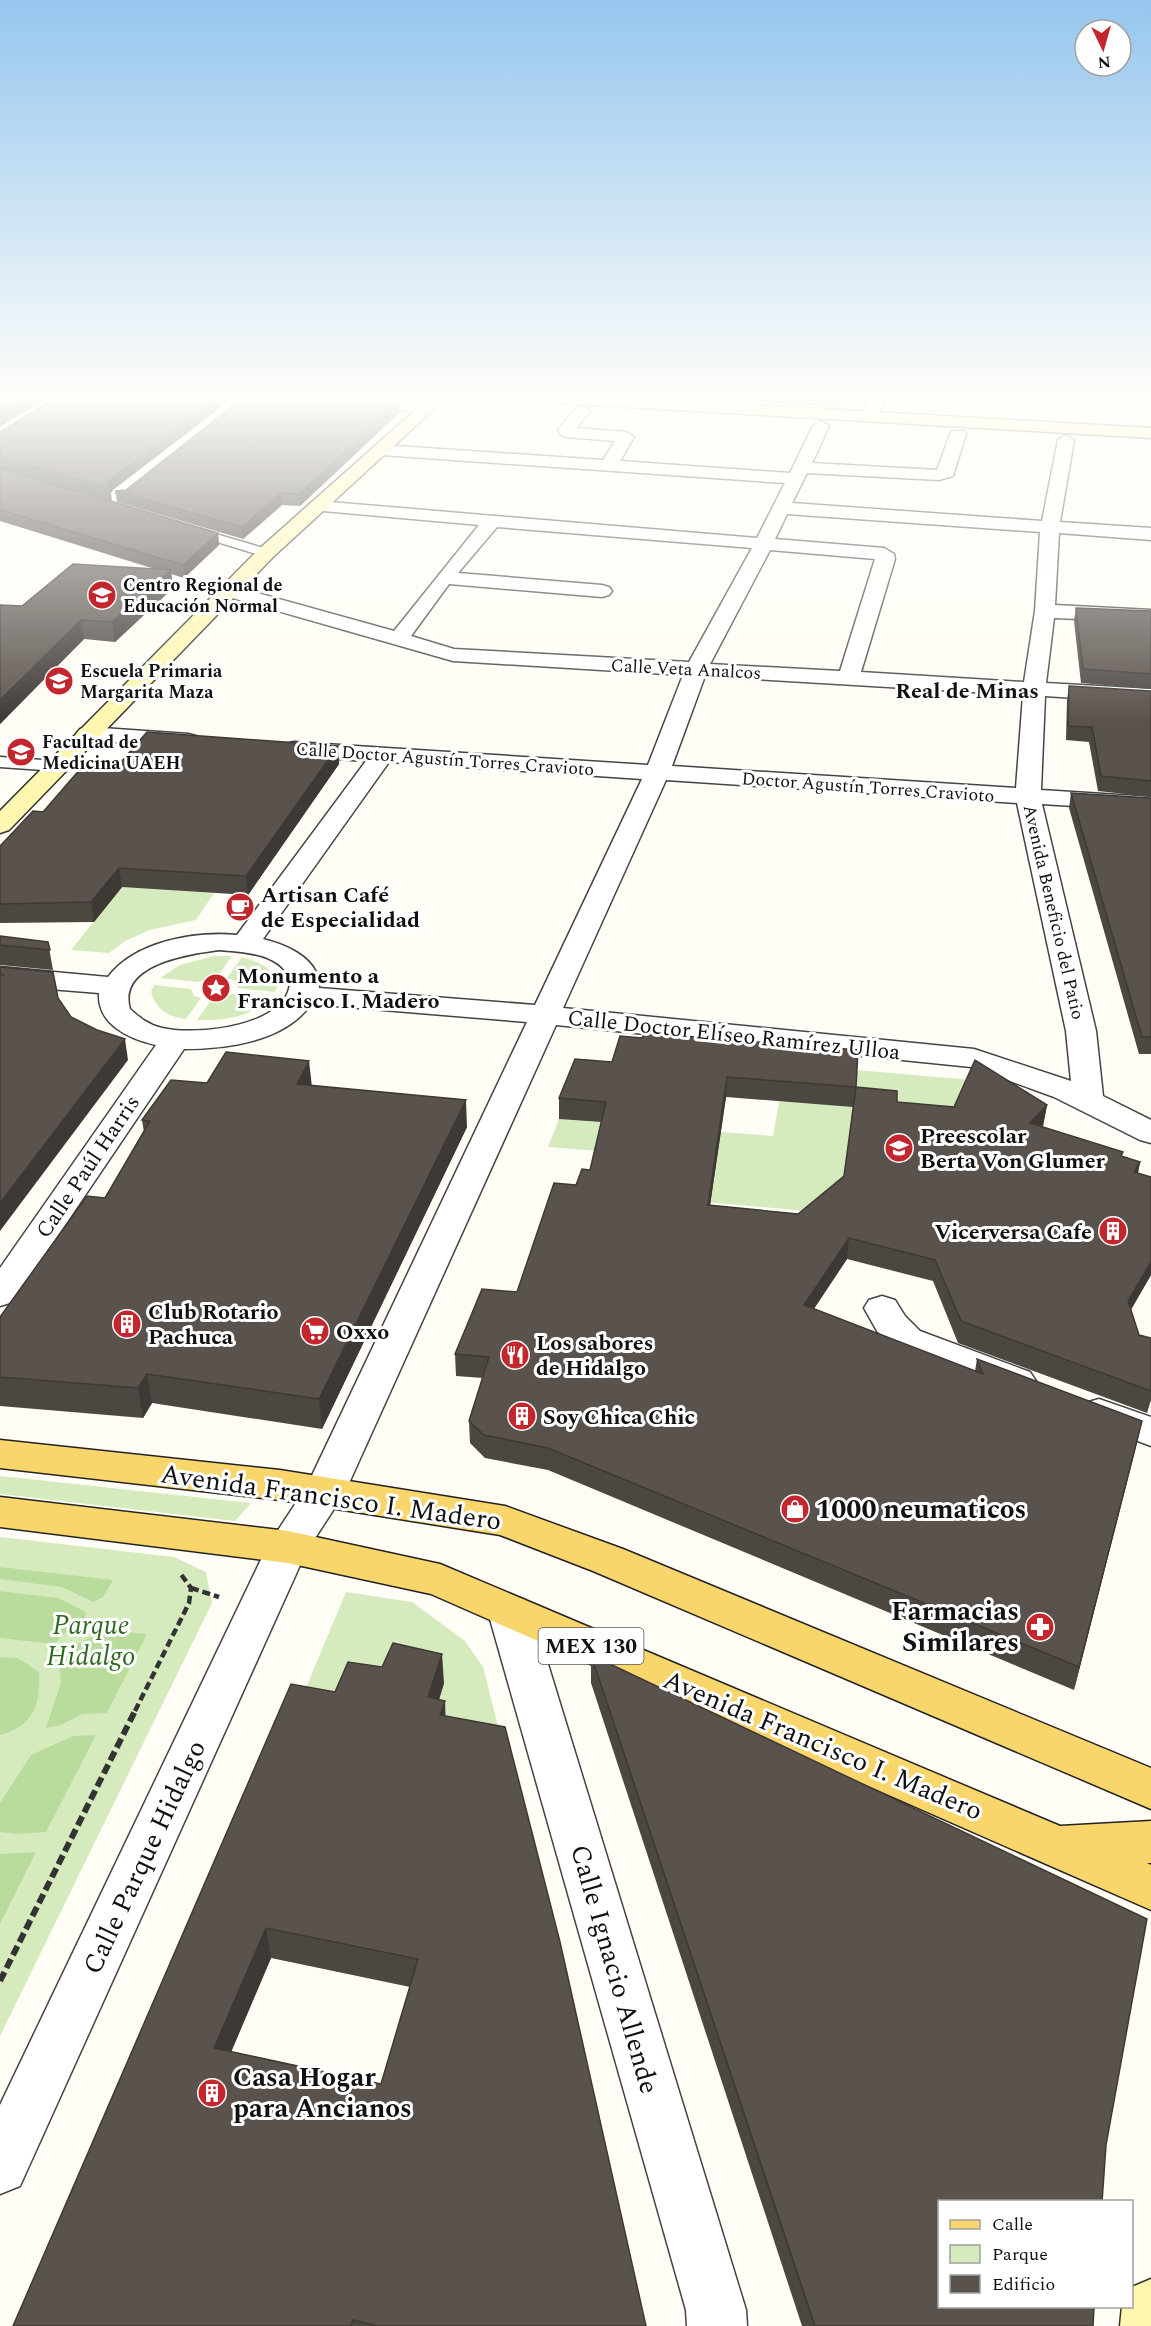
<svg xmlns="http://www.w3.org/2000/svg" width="1151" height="2326" font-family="Spectral,serif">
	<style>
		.green { fill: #d5ebbd }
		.forest { fill: #b9dc9c }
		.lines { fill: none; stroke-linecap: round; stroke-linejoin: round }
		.service-casing { stroke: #444; stroke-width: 3 }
		.minor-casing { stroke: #444; stroke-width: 3 }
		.secondary-casing { stroke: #333; stroke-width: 3 }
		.primary-casing { stroke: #222; stroke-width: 3 }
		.path-far1 { stroke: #333; stroke-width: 4.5; stroke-dasharray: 8 4; stroke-linecap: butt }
		.path { stroke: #333; stroke-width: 6; stroke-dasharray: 10 4.5; stroke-linecap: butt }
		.service { fill: #fff; fill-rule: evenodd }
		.minor { fill: #fff; fill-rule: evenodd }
		.secondary { fill: #fff6b0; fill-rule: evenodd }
		.primary { fill: #f9d66b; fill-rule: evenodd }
		.wall { fill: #4d4742; fill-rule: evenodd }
		.shaded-wall { fill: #3f3936 }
		.building { fill: #5a524d; stroke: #3f3936; stroke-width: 1.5; fill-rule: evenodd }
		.labels { text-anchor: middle; stroke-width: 6; stroke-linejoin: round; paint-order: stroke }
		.far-poi-label { font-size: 18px; font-weight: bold; fill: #111; stroke: #fff; text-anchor: start }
		.far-street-label { font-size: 18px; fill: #111; stroke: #fff }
		.shield { fill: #fff; stroke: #585858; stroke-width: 1.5 }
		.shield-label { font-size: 21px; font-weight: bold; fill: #111 }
		.far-quarter-label { font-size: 22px; font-weight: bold; fill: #111; stroke: #fff }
		.poi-label { font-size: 22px; font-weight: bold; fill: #111; stroke: #fff; text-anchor: start }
		.street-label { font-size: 22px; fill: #111; stroke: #fff }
		.near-street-label { font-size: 27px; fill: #111; stroke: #fff }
		.near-poi-label { font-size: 27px; font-weight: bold; fill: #111; stroke: #fff; text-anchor: start }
		.near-park-label { font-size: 27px; font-style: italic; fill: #2f6b1f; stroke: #fff }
	</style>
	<rect width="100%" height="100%" fill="#fffdf5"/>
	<!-- green -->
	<g class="green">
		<polygon points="130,877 160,889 214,893 196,920 150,930 125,941 109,953 71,950"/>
		<polygon points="214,956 232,956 217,977 197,982 160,978 180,965"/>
		<path d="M242 957C259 962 274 967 277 986L275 992 238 988 234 980 227 978Z"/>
		<path d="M154 985 191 989 194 996 201 998 186 1019C169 1017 156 1010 151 992Z"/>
		<path d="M232 994 271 998C251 1017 224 1021 197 1020L212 999H220Z"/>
		<polygon points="856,1070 972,1080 952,1128 854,1108 840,1214 694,1201 599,1151 548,1147 559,1119 773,1136 779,1102"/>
		<polygon points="0,1476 251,1503 235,1521 0,1494"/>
		<polygon points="0,1537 174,1557 206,1572 212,1603 0,2036"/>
		<polygon points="346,1592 412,1602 465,1641 483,1667 506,1757 295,1714"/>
	</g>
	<!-- forest -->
	<g class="forest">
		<polygon points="0,1567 113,1580 103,1597 93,1602 62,1587 0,1579"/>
		<polygon points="0,1591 58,1598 86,1612 84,1623 68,1630 54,1644 0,1638"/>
		<path d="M114 1631 147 1634 107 1713 82 1714 61 1725 46 1728 61 1683 59 1662C76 1643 88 1635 114 1631Z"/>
		<path d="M0 1657 18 1658 39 1672C40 1704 35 1725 0 1735Z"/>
		<polygon points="96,1735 46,1832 18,1834 0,1832 0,1803 31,1755 73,1736"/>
		<polygon points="36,1852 0,1924 0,1854"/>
	</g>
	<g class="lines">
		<!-- service casing -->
		<g class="service-casing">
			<g id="service">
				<polygon points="192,527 270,550 272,553 266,557 188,533 186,531"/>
				<polygon points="0,757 57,761 65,766 57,771 0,767"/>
			</g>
		</g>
		<!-- minor casing -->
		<g class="minor-casing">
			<g id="minor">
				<polygon points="280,398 357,398 428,402 436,407 428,412 288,403"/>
				<polygon points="871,398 887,398 875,419 869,421 861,416"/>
				<path d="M582 406 590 411 576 428 626 432 634 437 620 461 790 473 813 426 821 421 829 426 812 463 937 470 950 434 952 431H964L966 434 953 476 939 480 807 473 792 503 1042 521 1058 440 1066 435 1074 440 1060 522 1151 528V540L1059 533 1055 605 1151 610V622L1054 618 1046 683 1151 689V703L1045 696 1041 790 1151 797V811L1042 804 1096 1031 1103 1096 1151 1120V1143L1140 1140 1054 1097 971 1067 556 1025 345 1492 306 1552 20 2186 0 2194V2105L267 1547 307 1486 527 1022 311 1004C285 1042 225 1049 184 1049L13 1302 0 1306V1268L156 1045C130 1039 97 1025 99 993L0 985V967L108 977C135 941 196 931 237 935L366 761 294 756 286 754 282 749 286 744 294 742 648 765 683 675 453 661 222 595 219 591 222 587 229 585 394 631 479 525 312 510 309 506 312 502 318 501 757 538 785 483 382 455 374 450 382 445 603 460 615 441 567 437 561 435 558 430 576 408ZM787 514 1040 532 1035 611 1024 682 861 672 895 559 894 554 884 548 775 539ZM497 527 752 548 689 662 454 649 411 636 449 584 602 597 609 595 612 591 609 587 602 585 458 573ZM770 550 875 559 840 671 710 664ZM705 676 1023 695 1016 788 672 766ZM389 762 642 779 535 1005 319 988C320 958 286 945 263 939ZM666 780 1017 803 1066 1031 1071 1081 974 1049 563 1008ZM219 950C243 952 281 953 290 980 291 1027 195 1036 162 1028 149 1025 140 1018 130 1009 117 964 189 954 219 950Z"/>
				<polygon points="88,727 188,734 196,736 200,741 196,746 188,748 80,739 76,734 80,729"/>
				<polygon points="882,1296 895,1300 905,1316 920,1331 1030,1372 1036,1381 1030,1390 1017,1394 894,1349 877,1331 864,1308 869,1300"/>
				<polygon points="1099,1399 1151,1417 1151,1446 1085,1421 1080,1412 1085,1403"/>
				<polygon points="510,1595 525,1600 532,1612 746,2310 747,2326 687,2326 686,2310 488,1612 495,1600"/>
			</g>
		</g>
		<!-- secondary casing -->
		<g class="secondary-casing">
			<g id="secondary">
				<polygon points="429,398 446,398 273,557 9,830 0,833 0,811 259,549"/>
				<polygon points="550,398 633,398 1151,428 1151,438 558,403"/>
				<polygon points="1151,2279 1151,2326 1120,2326 1122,2306 1132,2306 1132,2287"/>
			</g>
		</g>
		<!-- primary casing -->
		<g class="primary-casing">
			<g id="primary">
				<polygon points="0,1440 280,1470 505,1506 623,1549 1151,1768 1151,1809 593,1571 500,1535 280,1500 0,1468"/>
				<polygon points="0,1497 288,1531 440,1564 1060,1826 1151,1821 1151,1863 1147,1863 1151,1865 1151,1910 431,1594 288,1563 0,1527"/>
			</g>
		</g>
		<!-- path-far1 -->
		<g class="path-far1">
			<polyline points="191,1588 219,1597"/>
			<polyline points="135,1711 189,1603 191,1588 180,1573"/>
		</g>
		<!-- path -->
		<polyline class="path" points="0,1981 136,1709"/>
		<!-- service -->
		<use href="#service" class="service"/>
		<!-- minor -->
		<use href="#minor" class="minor"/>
		<!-- secondary -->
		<use href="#secondary" class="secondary"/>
		<!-- primary -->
		<use href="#primary" class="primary"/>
	</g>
	<!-- wall -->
	<g class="wall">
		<polygon points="363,398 415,398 414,399"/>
		<polygon points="699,398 840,398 835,406"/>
		<polygon points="399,402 400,412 300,506 282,505 243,539 117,502 115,491 126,490"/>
		<polygon points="0,432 113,490 111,493 112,501 1,468 218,533 219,545 184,578 171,574 173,588 115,642 84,639 0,724 0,605 22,606 155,569 0,521"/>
		<polygon points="1076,608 1151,611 1151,689 1081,683 1074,621"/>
		<polygon points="1069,686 1151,691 1151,797 1098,791 1089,742 1066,740 1067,700"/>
		<polygon points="338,746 339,764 248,895 122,887 94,922 0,923 0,846 43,812 121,762"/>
		<polygon points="1071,793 1151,798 1151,1054 1139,1054 1069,808"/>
		<polygon points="0,936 48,942 53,970 0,965"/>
		<path d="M575 1059 856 1087 897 1102 954 1107 1047 1105 1043 1126 1042 1127 1123 1152 1122 1156 1140 1162 1138 1173 1151 1275 1131 1310 1139 1335 1151 1338V1400L1147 1413 958 1343 933 1281 847 1259 814 1309 975 1371 977 1359 1142 1421 1074 1690 548 1470 485 1458 470 1443 469 1421 483 1378 456 1376 455 1354 517 1292 576 1185 590 1170 601 1122 559 1119V1098ZM726 1097 853 1107 844 1176 798 1214 710 1205Z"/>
		<polygon points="207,1083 312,1085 467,1127 322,1429 152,1403 143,1418 0,1406 0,1317 105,1198 144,1132 142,1120"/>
		<polygon points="591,1655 1106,2145 1093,2326 802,2326 591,1683"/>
		<path d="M444 1683 439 1700 445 1716 646 2326H13L335 1692ZM271 1958 410 1987 381 2084 231 2052Z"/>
	</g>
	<!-- shaded-wall -->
	<g class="shaded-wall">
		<polygon points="29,398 47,398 0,427 0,416"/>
		<polygon points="218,398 233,398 113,490 111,493 110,489 107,485 111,479"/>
		<polygon points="836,398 840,398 835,406"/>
		<polygon points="399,402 400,412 300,506 299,494"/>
		<polygon points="281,493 282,505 243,539 242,527"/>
		<polygon points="218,533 219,545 184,578 183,565"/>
		<polygon points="171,570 173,588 115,642 112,622"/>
		<polygon points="81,620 84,639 0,724 0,700"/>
		<polygon points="338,746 339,764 248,895 246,876"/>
		<polygon points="119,868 122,887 94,922 91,902"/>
		<polygon points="125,1039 128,1060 0,1231 0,1203"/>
		<polygon points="309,1061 312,1087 297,1084"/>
		<polygon points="727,1077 726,1097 707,1226 708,1205"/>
		<polygon points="466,1100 467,1127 322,1429 319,1399"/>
		<polygon points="1047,1105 1043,1126 1027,1144 1030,1123"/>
		<polygon points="1140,1162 1136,1183 1134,1172"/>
		<polygon points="849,1238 847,1259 802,1326 804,1305"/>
		<polygon points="1151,1262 1151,1275 1123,1322 1128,1301"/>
		<polygon points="147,1374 152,1403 143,1418 138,1388"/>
		<polygon points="1142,1421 1137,1443 1074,1690 1079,1667"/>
		<polygon points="442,1654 444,1683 430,1727 428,1697"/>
		<polygon points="445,1701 446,1731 440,1715"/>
		<polygon points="266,1928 271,1958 220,2078 214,2048"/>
	</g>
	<!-- building -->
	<g class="building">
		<polygon points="0,398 29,398 0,416"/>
		<polygon points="56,398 218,398 111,479 107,485 110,489 0,457 0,432"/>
		<polygon points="243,398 333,398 399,402 299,494 281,493 242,527 115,491 126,490"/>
		<polygon points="0,468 218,533 183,565 0,510"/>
		<polygon points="73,564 171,570 112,622 81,620 0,700 0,605 22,606"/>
		<polygon points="1076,608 1151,611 1151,674 1083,669"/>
		<polygon points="1069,686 1151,691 1151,781 1101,776 1092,727 1068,726"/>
		<polygon points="147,732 338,746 246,876 119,868 91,902 0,904 0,846 33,811 43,812 88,760 121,762"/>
		<polygon points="1071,793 1151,798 1151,1037 1142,1037"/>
		<polygon points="0,936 48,942 50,950 0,945"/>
		<polygon points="0,967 53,972 58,998 71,1017 97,1030 125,1039 0,1203 0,975 3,975 0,973"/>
		<path d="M645 1033 858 1050 856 1087 897 1091V1102L954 1107 975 1060 1047 1105 1030 1123 1123 1152 1121 1156 1140 1162 1134 1172 1151 1177V1262L1128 1301 1139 1335 1151 1338V1391L961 1321 935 1260 849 1238 804 1305 983 1374 977 1359 1142 1421 1079 1667 548 1448 484 1435 469 1421 489 1357 455 1354 482 1289 517 1292 554 1183 576 1185 582 1169 590 1170 606 1102 559 1098 575 1059 612 1062 620 1036 642 1038ZM727 1077 856 1087 844 1176 798 1214 708 1205Z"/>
		<polygon points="226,1052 309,1061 297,1084 466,1100 319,1399 147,1374 138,1388 0,1377 0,1317 87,1196 105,1198 150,1121 142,1120 171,1080 207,1083"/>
		<path d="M393 1643 442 1654 428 1697 445 1701 440 1715 505 1727 560 1942 646 2326H377L353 2320 351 2326H13L291 1684 335 1692 348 1662 382 1667ZM266 1928 418 1959 381 2084 214 2048Z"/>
		<polygon points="591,1655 1147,1919 1106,2145 1102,2202 939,2202 939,2307 1094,2307 1093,2326 815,2326"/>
	</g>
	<!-- sky -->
	<linearGradient id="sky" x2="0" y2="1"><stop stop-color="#95c6ee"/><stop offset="0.55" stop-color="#fffefa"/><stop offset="1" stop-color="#fffefa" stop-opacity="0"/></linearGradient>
	<rect width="1151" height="723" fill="url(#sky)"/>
	<!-- icons -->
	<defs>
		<g id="school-disc" transform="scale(1.5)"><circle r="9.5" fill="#c4262e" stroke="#fff"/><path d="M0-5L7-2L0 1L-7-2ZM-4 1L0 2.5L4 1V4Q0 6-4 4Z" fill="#fff"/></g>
		<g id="university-disc" transform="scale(1.5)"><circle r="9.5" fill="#c4262e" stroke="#fff"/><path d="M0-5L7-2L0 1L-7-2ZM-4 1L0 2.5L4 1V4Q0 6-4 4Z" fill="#fff"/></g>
		<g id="cafe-disc" transform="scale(1.5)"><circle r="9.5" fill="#c4262e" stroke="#fff"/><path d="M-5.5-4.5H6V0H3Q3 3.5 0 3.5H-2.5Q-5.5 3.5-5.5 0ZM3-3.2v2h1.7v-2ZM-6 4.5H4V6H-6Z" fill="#fff"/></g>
		<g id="sight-disc" transform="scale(1.5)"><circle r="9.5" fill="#c4262e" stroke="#fff"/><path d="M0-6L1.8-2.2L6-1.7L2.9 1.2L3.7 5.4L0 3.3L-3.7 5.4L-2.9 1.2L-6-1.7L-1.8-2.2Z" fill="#fff"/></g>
		<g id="building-disc" transform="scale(1.5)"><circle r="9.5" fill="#c4262e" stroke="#fff"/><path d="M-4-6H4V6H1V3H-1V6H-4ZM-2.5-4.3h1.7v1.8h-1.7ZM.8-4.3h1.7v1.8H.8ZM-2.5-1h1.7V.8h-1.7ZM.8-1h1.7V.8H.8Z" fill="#fff"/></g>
		<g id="supermarket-disc" transform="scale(1.5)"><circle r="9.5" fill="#c4262e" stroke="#fff"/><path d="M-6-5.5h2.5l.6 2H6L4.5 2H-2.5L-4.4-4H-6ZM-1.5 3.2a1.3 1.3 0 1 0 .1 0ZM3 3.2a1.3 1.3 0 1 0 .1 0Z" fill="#fff"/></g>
		<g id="restaurant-disc" transform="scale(1.5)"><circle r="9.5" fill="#c4262e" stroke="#fff"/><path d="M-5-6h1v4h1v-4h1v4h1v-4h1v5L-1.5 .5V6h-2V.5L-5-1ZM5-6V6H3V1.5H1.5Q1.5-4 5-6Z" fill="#fff"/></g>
		<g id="shop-disc" transform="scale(1.5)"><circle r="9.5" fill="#c4262e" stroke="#fff"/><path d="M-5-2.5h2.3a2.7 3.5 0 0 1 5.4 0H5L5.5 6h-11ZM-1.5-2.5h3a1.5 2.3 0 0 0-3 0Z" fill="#fff"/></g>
		<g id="pharmacy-disc" transform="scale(1.5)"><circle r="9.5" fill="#c4262e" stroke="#fff"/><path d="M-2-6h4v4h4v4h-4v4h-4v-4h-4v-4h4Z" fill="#fff"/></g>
	</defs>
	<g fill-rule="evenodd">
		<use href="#school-disc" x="102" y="595"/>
		<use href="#school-disc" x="59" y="681"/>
		<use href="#university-disc" x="21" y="752"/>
		<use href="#cafe-disc" x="240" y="907"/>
		<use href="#sight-disc" x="216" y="988"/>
		<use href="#school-disc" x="899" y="1148"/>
		<use href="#building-disc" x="1113" y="1231"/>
		<use href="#building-disc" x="127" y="1324"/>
		<use href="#supermarket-disc" x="315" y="1331"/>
		<use href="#restaurant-disc" x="515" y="1355"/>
		<use href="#building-disc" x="522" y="1416"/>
		<use href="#shop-disc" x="795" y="1509"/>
		<use href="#pharmacy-disc" x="1040" y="1627"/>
		<use href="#building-disc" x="212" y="2093"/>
	</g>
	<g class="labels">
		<!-- far-poi labels -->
		<g class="far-poi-label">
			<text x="123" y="591">Centro Regional de<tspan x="123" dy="21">Educación Normal</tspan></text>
			<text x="80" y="677">Escuela Primaria<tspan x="80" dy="21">Margarita Maza</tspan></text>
			<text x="42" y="748">Facultad de<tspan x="42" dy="21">Medicina UAEH</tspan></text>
		</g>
		<!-- far-street labels -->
		<g class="far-street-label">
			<text transform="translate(686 669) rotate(3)" y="6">Calle Veta Analcos</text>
			<text transform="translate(445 759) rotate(4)" y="6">Calle Doctor Agustín Torres Cravioto</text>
			<text transform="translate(868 787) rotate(4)" y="6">Doctor Agustín Torres Cravioto</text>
			<text transform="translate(1054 912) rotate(77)" y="6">Avenida Beneficio del Patio</text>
		</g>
		<!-- shield labels -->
		<rect class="shield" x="538.5" y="1628" width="105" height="36" rx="4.5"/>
		<g class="shield-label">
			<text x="591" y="1653">MEX 130</text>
		</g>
		<!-- far-quarter labels -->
		<g class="far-quarter-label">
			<text x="967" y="698">Real de Minas</text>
		</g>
		<!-- poi labels -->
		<g class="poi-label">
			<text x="261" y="902">Artisan Café<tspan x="261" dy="25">de Especialidad</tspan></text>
			<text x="237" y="983">Monumento a<tspan x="237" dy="25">Francisco I. Madero</tspan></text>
			<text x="920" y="1143">Preescolar<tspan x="920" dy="25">Berta Von Glumer</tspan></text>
			<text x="1092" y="1239" text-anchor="end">Vicerversa Cafe</text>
			<text x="148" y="1319">Club Rotario<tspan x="148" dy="25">Pachuca</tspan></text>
			<text x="336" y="1339">Oxxo</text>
			<text x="536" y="1350">Los sabores<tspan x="536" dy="25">de Hidalgo</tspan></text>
			<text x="543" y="1424">Soy Chica Chic</text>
		</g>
		<!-- street labels -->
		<g class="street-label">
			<text transform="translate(734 1034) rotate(6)" y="8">Calle Doctor Elíseo Ramírez Ulloa</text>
			<text transform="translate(87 1166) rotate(-56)" y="8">Calle Paúl Harris</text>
		</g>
		<!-- near-street labels -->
		<g class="near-street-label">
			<text transform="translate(331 1497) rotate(8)" y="9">Avenida Francisco I. Madero</text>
			<text transform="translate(823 1745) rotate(23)" y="9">Avenida Francisco I. Madero</text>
			<text transform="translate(144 1857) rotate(-65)" y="9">Calle Parque Hidalgo</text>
			<text transform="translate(615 1969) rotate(74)" y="9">Calle Ignacio Allende</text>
		</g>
		<!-- near-poi labels -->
		<g class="near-poi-label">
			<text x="816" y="1518">1000 neumaticos</text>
			<text x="1019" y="1620" text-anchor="end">Farmacias<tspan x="1019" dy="31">Similares</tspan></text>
			<text x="233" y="2086">Casa Hogar<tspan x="233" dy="31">para Ancianos</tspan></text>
		</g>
		<!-- near-park labels -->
		<g class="near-park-label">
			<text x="91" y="1634">Parque<tspan x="91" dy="31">Hidalgo</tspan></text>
		</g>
	</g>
	<!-- legend -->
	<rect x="938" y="2200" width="195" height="108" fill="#ffffff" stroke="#a0a0a0" stroke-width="1.5"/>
	<rect x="950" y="2220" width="30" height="9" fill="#f9d66b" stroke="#a0a0a0" stroke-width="1.5"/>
	<text x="992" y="2230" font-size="18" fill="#111111">Calle</text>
	<rect x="950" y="2245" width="30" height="18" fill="#d5ebbd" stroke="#a0a0a0" stroke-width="1.5"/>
	<text x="992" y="2260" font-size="18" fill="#111111">Parque</text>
	<rect x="950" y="2275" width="30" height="18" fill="#5a524d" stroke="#a0a0a0" stroke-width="1.5"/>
	<text x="992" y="2290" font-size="18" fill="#111111">Edificio</text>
	<!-- north arrow -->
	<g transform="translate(1103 48) rotate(175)"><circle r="28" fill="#ffffff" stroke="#a0a0a0" stroke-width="1.5"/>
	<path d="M0-4.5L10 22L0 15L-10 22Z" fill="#c4262e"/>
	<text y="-9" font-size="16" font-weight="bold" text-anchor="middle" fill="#111111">N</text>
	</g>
</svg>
